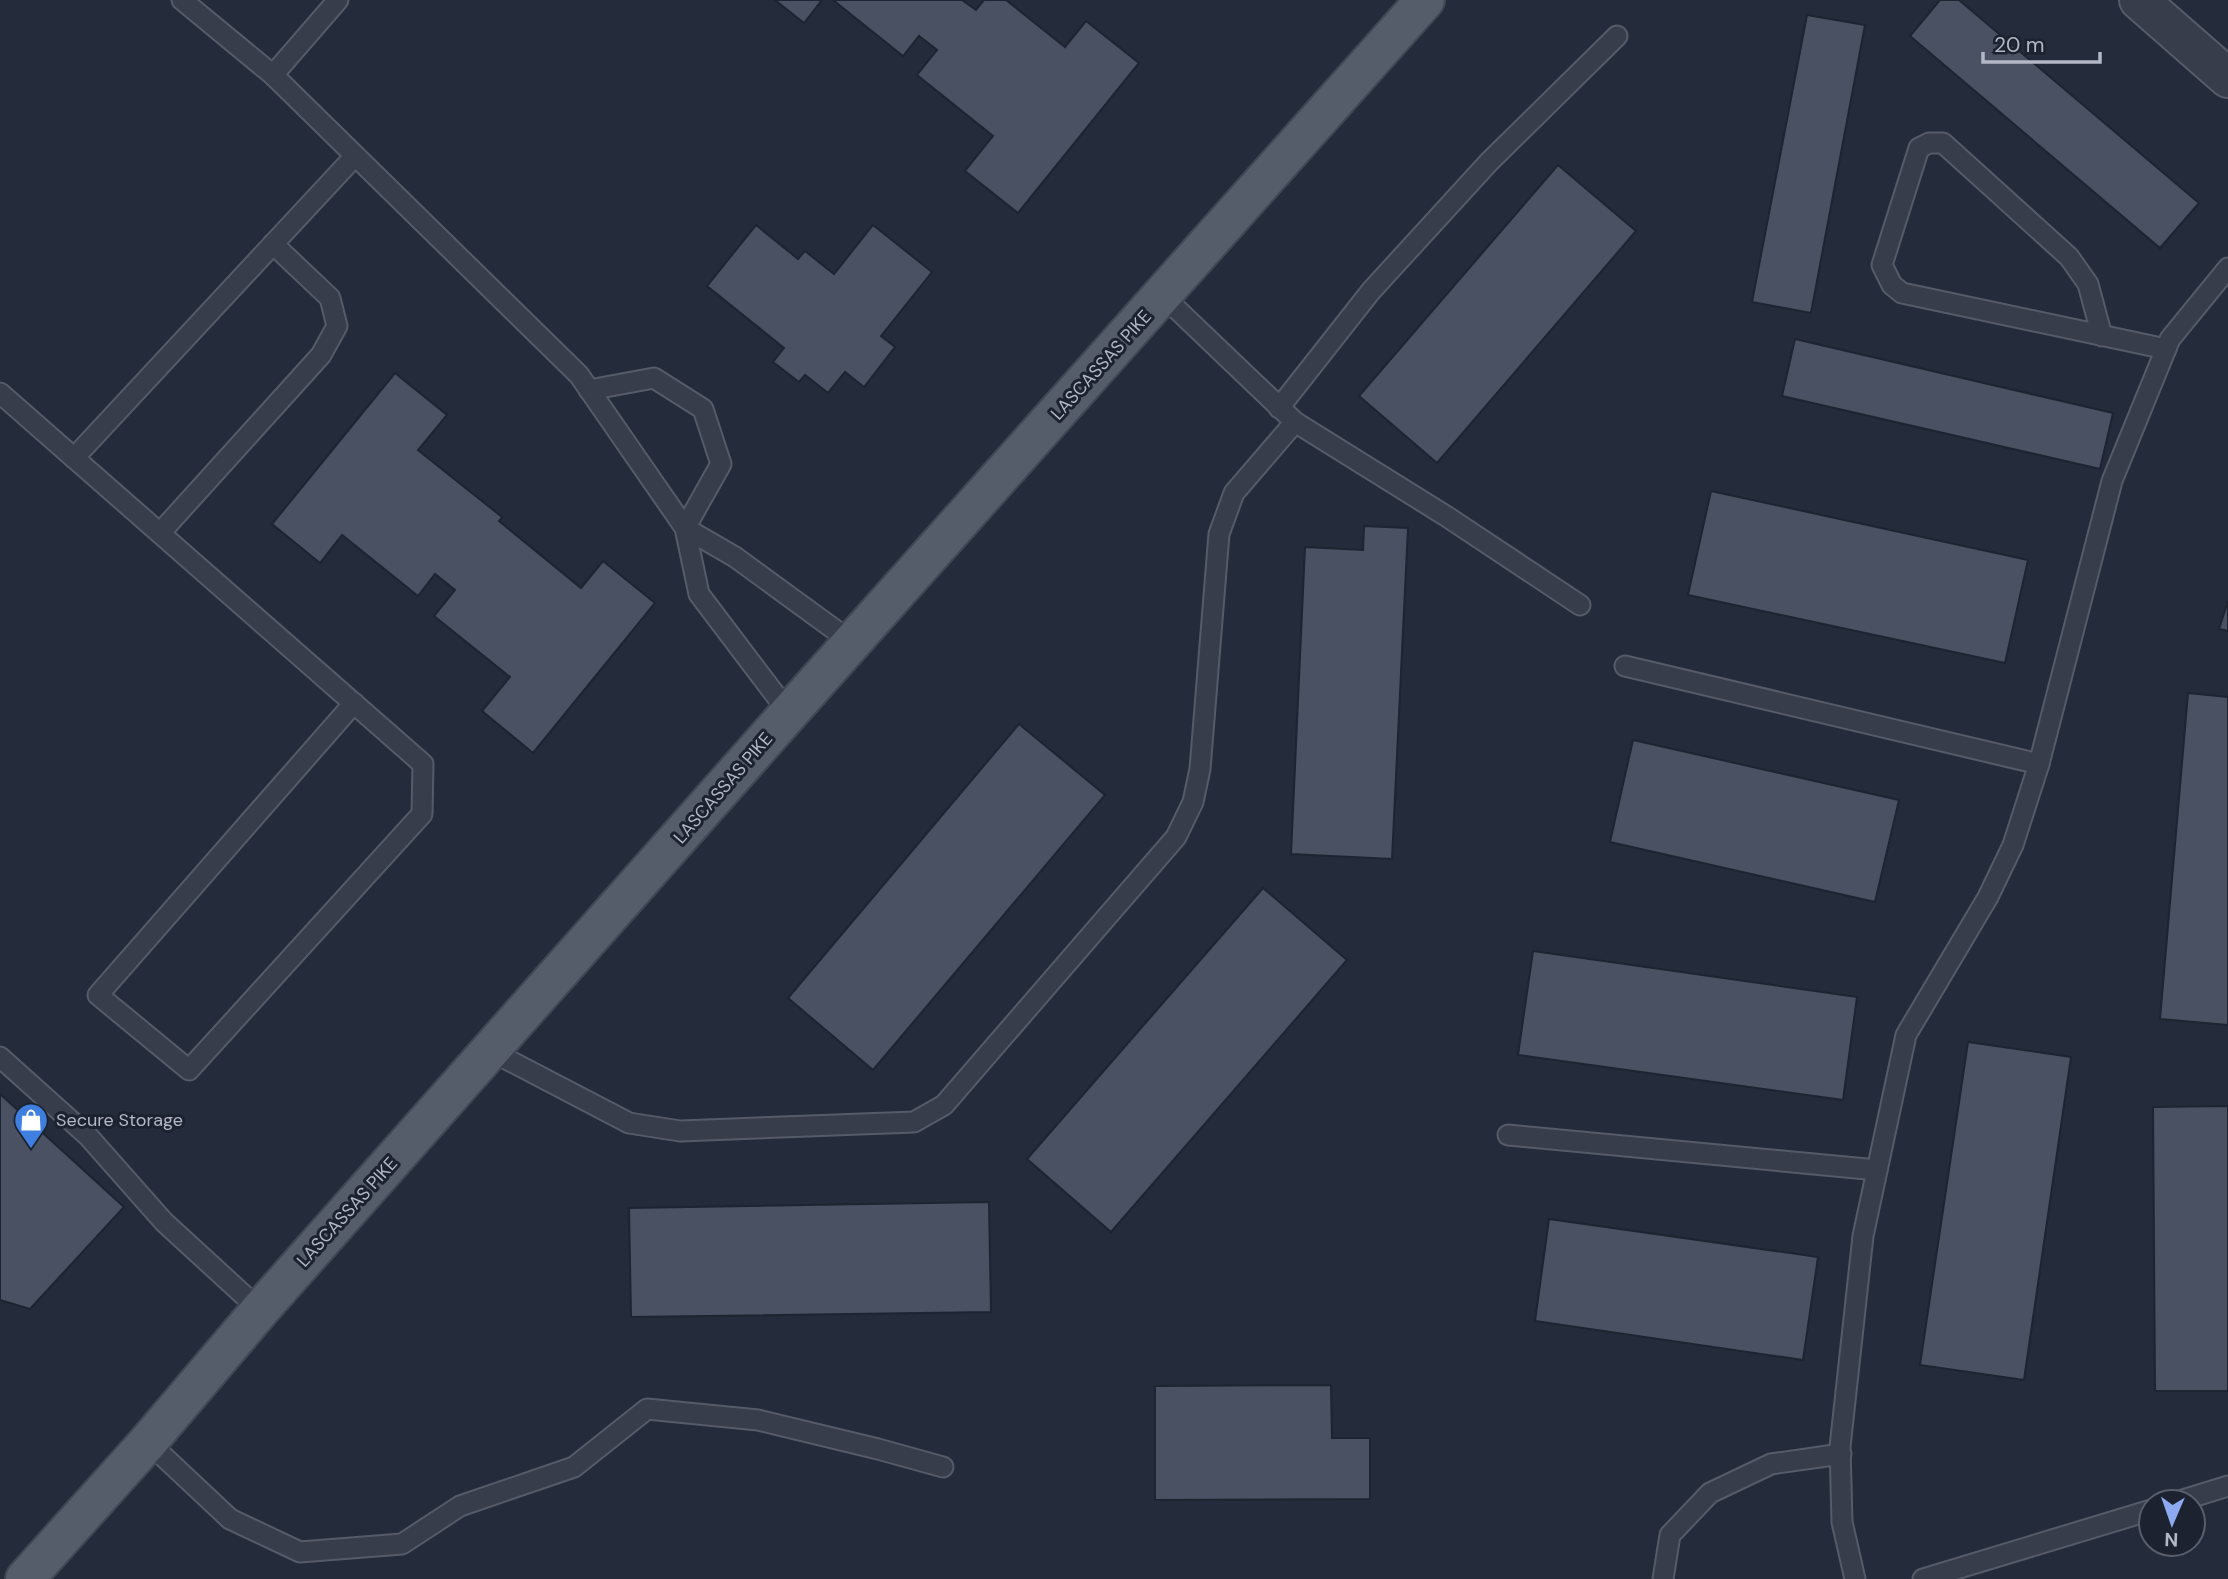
<svg xmlns="http://www.w3.org/2000/svg" width="2228" height="1579" font-family="'DM Sans',sans-serif">
	<style>
		.building { fill: #4a5162; stroke: #1e2431; stroke-width: 2 }
		.lines { fill: none; stroke-linecap: round; stroke-linejoin: round }
		.service-casing { stroke: #555b68; stroke-width: 23 }
		.minor-casing { stroke: #555b68; stroke-width: 42 }
		.primary-casing { stroke: #404653; stroke-width: 42 }
		.service { stroke: #373d4a; stroke-width: 19 }
		.minor { stroke: #373d4a; stroke-width: 38 }
		.primary { stroke: #555c6a; stroke-width: 38 }
		.labels { text-anchor: middle; stroke-width: 6; stroke-linejoin: round; paint-order: stroke }
		.street-label { font-size: 18px; fill: #b3b8c6; stroke: #1c222f }
		.poi-label { font-size: 18px; fill: #b3b8c6; stroke: #1c222f; text-anchor: start }
	</style>
	<rect width="100%" height="100%" fill="#242b3a"/>
	<!-- building -->
	<g class="building">
		<polygon points="775,0 822,0 804,23"/>
		<polygon points="833,0 962,0 976,10 984,0 1006,0 1065,47 1086,21 1139,63 1018,213 965,171 993,136 917,75 937,50 919,36 903,56"/>
		<polygon points="1940,0 1959,0 2199,203 2160,248 1910,36"/>
		<polygon points="1807,15 1865,25 1811,313 1752,302"/>
		<polygon points="1558,165 1636,231 1437,463 1359,396"/>
		<polygon points="756,225 798,259 805,251 834,274 873,225 932,272 881,336 895,347 864,387 845,372 828,393 805,375 799,382 773,362 784,348 707,286"/>
		<polygon points="1795,339 2113,413 2100,469 1782,396"/>
		<polygon points="395,373 447,415 418,450 502,517 499,521 581,588 603,561 655,603 533,753 482,711 510,677 434,616 455,590 435,574 418,596 342,535 320,563 272,524"/>
		<polygon points="1711,491 2028,560 2005,663 1688,595"/>
		<polygon points="1364,526 1408,528 1392,859 1291,854 1305,547 1363,550"/>
		<polygon points="2228,601 2228,631 2219,629"/>
		<polygon points="2188,693 2228,697 2228,1025 2160,1019"/>
		<polygon points="1019,724 1105,795 873,1070 788,998"/>
		<polygon points="1633,740 1899,800 1875,902 1610,842"/>
		<polygon points="1263,888 1347,960 1111,1232 1027,1159"/>
		<polygon points="1533,951 1857,997 1843,1100 1518,1055"/>
		<polygon points="1968,1042 2071,1057 2024,1380 1920,1365"/>
		<polygon points="0,1094 124,1207 30,1309 0,1300"/>
		<polygon points="2228,1106 2228,1391 2155,1391 2153,1107"/>
		<polygon points="989,1202 991,1312 631,1317 629,1208"/>
		<polygon points="1549,1219 1818,1257 1803,1360 1535,1321"/>
		<polygon points="1331,1385 1332,1438 1370,1438 1370,1499 1155,1500 1155,1386"/>
	</g>
	<g class="lines">
		<!-- service casing -->
		<g class="service-casing">
			<g id="service">
				<polyline points="182,0 273,75 579,375 685,528 699,594 789,713"/>
				<polyline points="273,75 338,0"/>
				<polyline points="1163,296 1295,422 1446,516 1580,605"/>
				<polyline points="2102,336 2088,284 2069,257 1943,143 1929,143 1919,148 1882,265 1892,285 1902,293 2166,349"/>
				<polyline points="589,390 654,378 703,409 721,464 685,528"/>
				<polyline points="0,393 423,764 422,814 189,1070 98,995 354,703"/>
				<polyline points="1279,408 1371,291 1489,162 1617,36"/>
				<polyline points="74,458 355,156"/>
				<polyline points="685,528 735,557 853,643"/>
				<polyline points="160,533 321,355 337,326 330,298 273,244"/>
				<polyline points="1625,666 2039,764"/>
				<polyline points="491,1051 629,1123 680,1131 914,1122 944,1105 1176,837 1193,802 1200,769 1219,534 1234,493 1295,422"/>
				<polyline points="0,1057 88,1136 164,1222 260,1310"/>
				<polyline points="1508,1135 1877,1170"/>
				<polyline points="148,1442 230,1519 300,1552 402,1544 460,1506 574,1467 647,1409 758,1420 878,1449 943,1467"/>
				<polyline points="2176,1502 2228,1486"/>
				<polyline points="1663,1579 1670,1535 1710,1493 1771,1464 1841,1454"/>
				<polyline points="1855,1579 1842,1522 1840,1447 1863,1236 1906,1035 1988,897 2013,845 2039,764 2112,481 2170,339 2228,268"/>
				<polyline points="1923,1579 2151,1510"/>
			</g>
		</g>
		<!-- minor casing -->
		<g class="minor-casing">
			<polyline id="minor" points="2139,0 2228,78"/>
		</g>
		<!-- primary casing -->
		<g class="primary-casing">
			<polyline id="primary" points="25,1579 148,1442 260,1310 789,713 1425,0"/>
		</g>
		<!-- service -->
		<use href="#service" class="service"/>
		<!-- minor -->
		<use href="#minor" class="minor"/>
		<!-- primary -->
		<use href="#primary" class="primary"/>
	</g>
	<!-- icons -->
	<defs>
		<g id="shop-pin" transform="scale(1.75)"><path d="M0 17L-7.5 6A9.5 9.5 0 1 1 7.5 6Z" fill="#3f7fe0" stroke="#1c222f"/><path d="M-5-2.5h2.3a2.7 3.5 0 0 1 5.4 0H5L5.5 6h-11ZM-1.5-2.5h3a1.5 2.3 0 0 0-3 0Z" fill="#fff"/></g>
	</defs>
	<g fill-rule="evenodd">
		<use href="#shop-pin" x="31" y="1120"/>
	</g>
	<g class="labels">
		<!-- street labels -->
		<g class="street-label">
			<text transform="translate(1101 365) rotate(-48)" y="6">LASCASSAS PIKE</text>
			<text transform="translate(723 788) rotate(-49)" y="6">LASCASSAS PIKE</text>
			<text transform="translate(347 1212) rotate(-48)" y="6">LASCASSAS PIKE</text>
		</g>
		<!-- poi labels -->
		<g class="poi-label">
			<text x="56" y="1126">Secure Storage</text>
		</g>
	</g>
	<!-- north arrow -->
	<g transform="translate(2172 1523) rotate(182)"><circle r="33" fill="#1c222f" stroke="#585e6b" stroke-width="2"/>
	<path d="M0-5L12 26L0 18L-12 26Z" fill="#8ca9f1"/>
	<text y="-10" font-size="19" font-weight="bold" text-anchor="middle" fill="#b3b8c6">N</text>
	</g>
	<!-- scale -->
	<path d="M1983 52v10h117v-10" fill="none" stroke="#b3b8c6" stroke-width="3.5"/>
	<text x="1994" y="52" font-size="21" fill="#b3b8c6" stroke="#1c222f" stroke-width="5" paint-order="stroke">20 m</text>
</svg>
